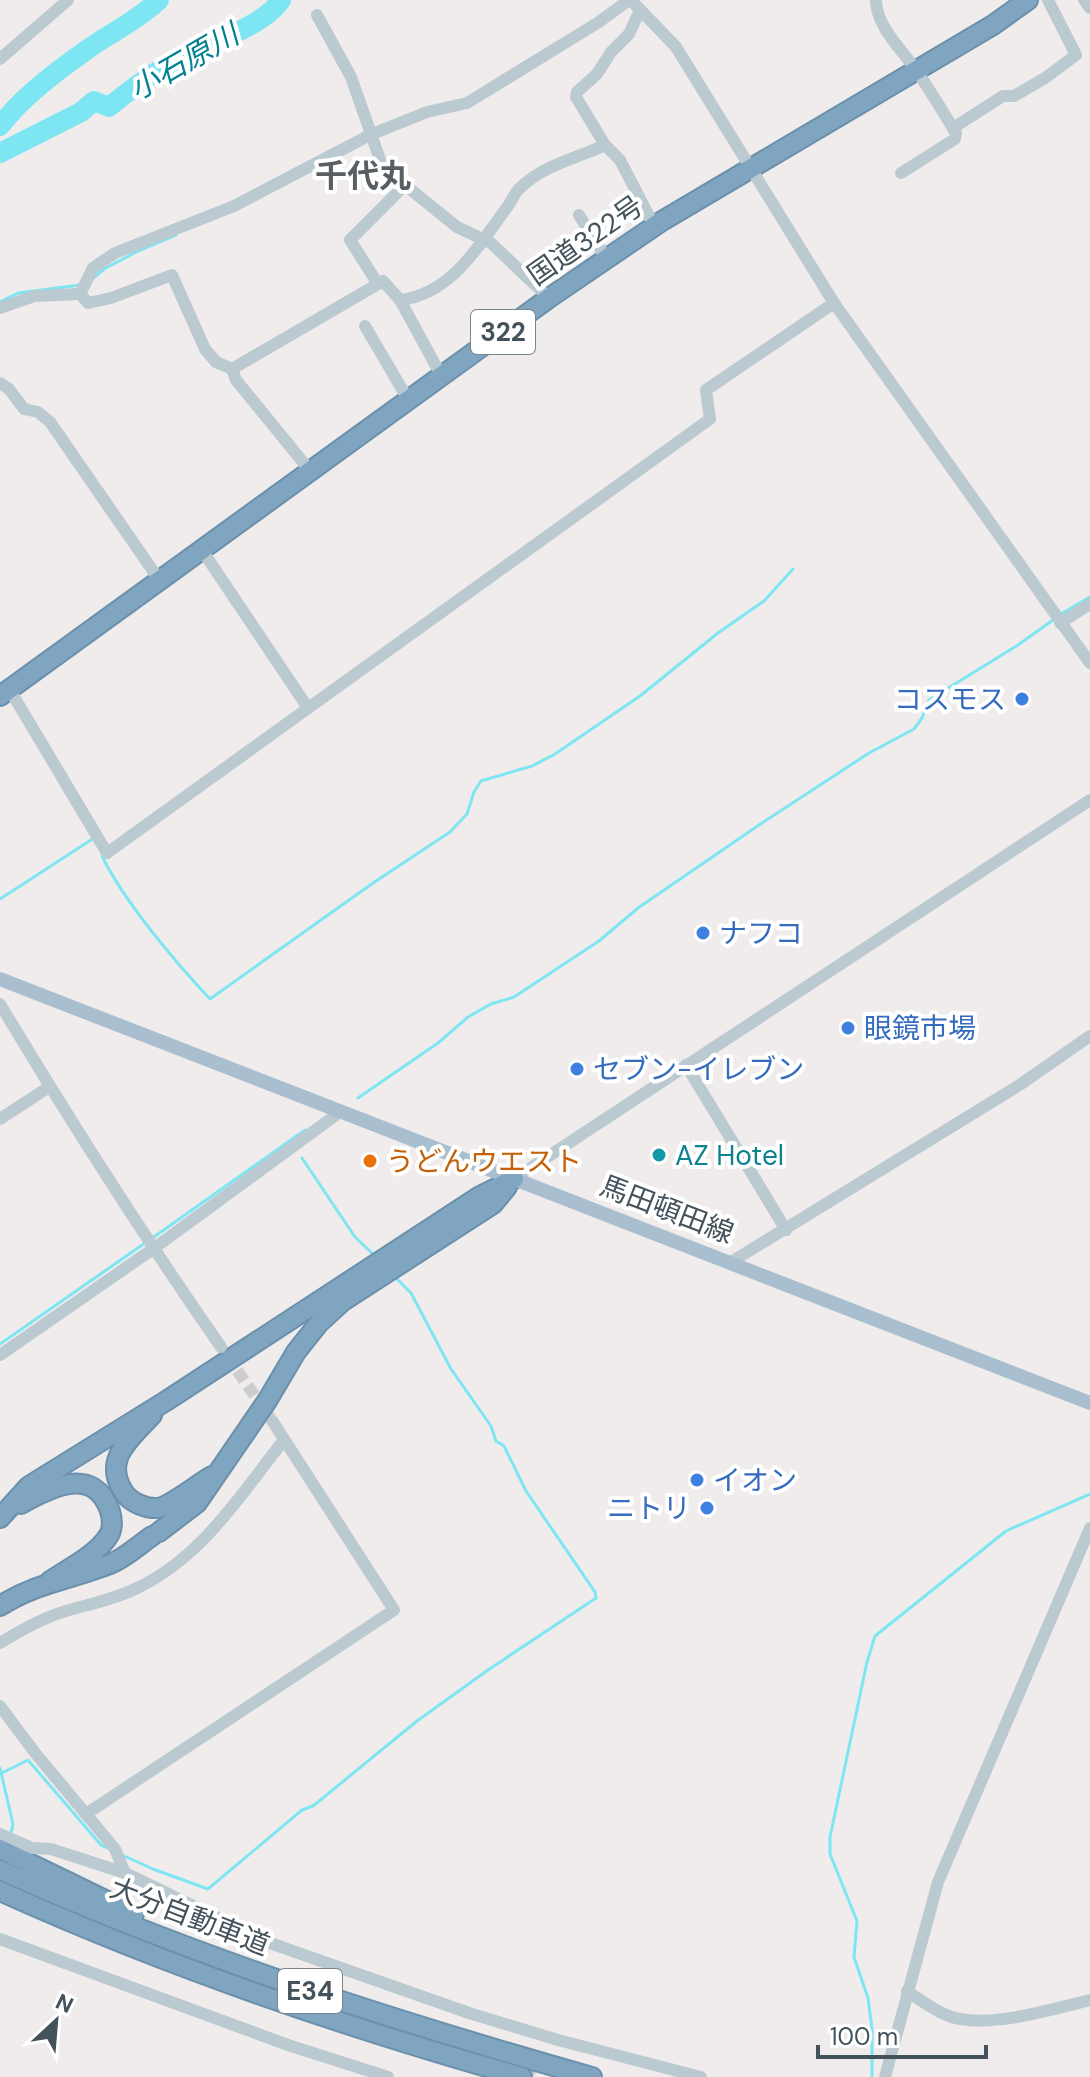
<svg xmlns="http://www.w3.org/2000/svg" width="1090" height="2077" font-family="'DM Sans','Noto Sans JP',sans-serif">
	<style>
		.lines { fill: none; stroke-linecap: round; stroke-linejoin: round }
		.stream { stroke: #7ee6f3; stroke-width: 3 }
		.river { stroke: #7ee6f3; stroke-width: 20 }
		.minor-tunnel { stroke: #cdcdcf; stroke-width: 12; stroke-dasharray: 12 6; stroke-linecap: butt }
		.highway-casing { stroke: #6a90ac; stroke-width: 22 }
		.minor { stroke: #bbc9d0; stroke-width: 12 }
		.major { stroke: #a9bfcf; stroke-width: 14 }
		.highway { stroke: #7fa5c1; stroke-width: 18 }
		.shop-dot { fill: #3f7fe0; stroke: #fff; stroke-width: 3 }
		.culture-dot { fill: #0f9aa8; stroke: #fff; stroke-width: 3 }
		.food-dot { fill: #e8710a; stroke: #fff; stroke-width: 3 }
		.labels { text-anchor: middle; stroke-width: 8; stroke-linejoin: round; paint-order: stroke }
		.shield { fill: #fff; stroke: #7b868c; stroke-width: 2 }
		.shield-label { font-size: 26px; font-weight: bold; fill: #43525b }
		.street-label { font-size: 28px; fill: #43525b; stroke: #fff }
		.shop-label { font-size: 28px; fill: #366cbe; stroke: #fff; text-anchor: start }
		.culture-label { font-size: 28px; fill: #0d838f; stroke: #fff; text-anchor: start }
		.food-label { font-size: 28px; fill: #c56008; stroke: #fff; text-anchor: start }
		.water-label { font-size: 30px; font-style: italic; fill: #038191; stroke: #fff }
		.quarter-label { font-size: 32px; font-weight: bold; fill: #585e62; stroke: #fff }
	</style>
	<rect width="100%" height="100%" fill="#f0ecec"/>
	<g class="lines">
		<!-- stream -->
		<g class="stream">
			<polyline points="91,280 104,269 138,251 176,235"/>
			<polyline points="0,302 18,293 80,285"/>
			<polyline points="1059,615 1090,597"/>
			<path d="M102 856C123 900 176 963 210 999L373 883 450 832 467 814 474 792 481 781 532 766 555 754 640 696 718 633 764 601 793 569"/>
			<polyline points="0,899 94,838"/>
			<polyline points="358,1098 438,1043 468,1017 491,1004 514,997 599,941 638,908 756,827 869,753 914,729 922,718 929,700 1018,645 1053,620"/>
			<polyline points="302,1158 355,1237 376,1257"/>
			<polyline points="151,1239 305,1130"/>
			<polyline points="0,1344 145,1243"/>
			<polyline points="0,1768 13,1824 11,1833"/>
			<polyline points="2,1773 28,1760 101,1845 108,1848"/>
			<polyline points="122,1855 153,1869 208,1889 302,1810 313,1806 417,1721 488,1670 596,1598 595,1592 526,1491 504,1446 496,1441 491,1426 451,1369 411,1293 395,1277"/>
			<polyline points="872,2077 872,2029 868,1998 854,1957 857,1921 830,1854 830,1837 867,1662 875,1636 1006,1531 1090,1494"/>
		</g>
		<!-- river -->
		<g class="river">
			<path d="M0 126C23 96 57 71 88 49 112 32 138 20 159 0"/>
			<path d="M0 153 81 112 94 101 109 107C126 93 144 79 164 67 194 49 263 28 281 0"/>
		</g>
		<!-- minor-tunnel -->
		<g class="minor-tunnel">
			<polyline points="227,1356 273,1422"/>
			<polyline points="524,2077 547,2052"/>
		</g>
		<!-- highway casing -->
		<g class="highway-casing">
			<g id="highway">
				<polyline points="0,696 549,298 662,221 993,25 1028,0"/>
				<path d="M152 1415C130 1439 101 1460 125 1494 132 1503 147 1509 158 1508 171 1506 199 1483 212 1476"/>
				<path d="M21 1504C51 1487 94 1465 110 1511 112 1518 113 1528 109 1535 97 1555 69 1568 50 1581"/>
				<polyline points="0,1518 29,1486 166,1401 480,1196 514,1179"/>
				<polyline points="159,1532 197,1503 267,1401 296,1352 319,1323 343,1301 493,1204 507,1187"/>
				<path d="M0 1606C36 1583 72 1579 110 1564 125 1558 139 1545 152 1536"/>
				<polyline points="0,1849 134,1914"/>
				<path d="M0 1870C191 1956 390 2020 592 2077"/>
				<path d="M0 1891C168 1967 344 2027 522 2077"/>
			</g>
		</g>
		<!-- minor -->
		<g class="minor">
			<polyline points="631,0 676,47 834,303 1090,663"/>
			<path d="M876 0C876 26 902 50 916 70 930 90 943 112 956 133L955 139 901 173"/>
			<polyline points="1084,0 1090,8"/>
			<polyline points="640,10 629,34 611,52 597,74 577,92 576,97 605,145 620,160 654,226"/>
			<polyline points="317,15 351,77 383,168 389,177 405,185 457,227 491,243 549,298"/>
			<polyline points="0,59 68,0"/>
			<polyline points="953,128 1003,96 1014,96 1045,78 1076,55 1048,0"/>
			<polyline points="579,215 607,260"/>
			<path d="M378 284 383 281 400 300C453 294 480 243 508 206 512 201 514 194 518 190 542 165 575 159 605 145"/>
			<polyline points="80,294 93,268 115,253 234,206 370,135 427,112 467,103 599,22 629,0"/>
			<polyline points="400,300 442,377"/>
			<polyline points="0,308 34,296 80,294 88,303 111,298 172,275 205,349 216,362 232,369 236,380 311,472"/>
			<polyline points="365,326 409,401"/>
			<polyline points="232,369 378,284 350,240 405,185"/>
			<polyline points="0,383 9,389 24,409 38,412 50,422 160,581"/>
			<polyline points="202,550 308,708"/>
			<polyline points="1060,623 1090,604"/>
			<polyline points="10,690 107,853 710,419 706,390 834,303"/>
			<path d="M0 1004C70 1121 143 1235 221 1347"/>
			<polyline points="686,1065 786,1230"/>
			<polyline points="0,1119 49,1087"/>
			<polyline points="514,1179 1090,800"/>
			<polyline points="731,1262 1021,1084 1090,1036"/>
			<polyline points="0,1355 153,1249 340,1112"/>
			<path d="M0 1643C21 1630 42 1618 66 1611 90 1604 112 1600 135 1589 202 1558 240 1495 284 1440"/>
			<polyline points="0,1706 36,1754 115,1849 125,1873"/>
			<polyline points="86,1814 394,1610 273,1422"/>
			<polyline points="0,1834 32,1848 51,1849 125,1873 270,1943 469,2013 558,2040 701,2077"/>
			<polyline points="0,1939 288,2045 388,2077"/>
			<path d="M907 1991C919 1999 931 2008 944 2014 981 2032 1052 2009 1090 2000"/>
			<polyline points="885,2077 938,1882 1090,1528"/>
		</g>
		<!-- major -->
		<polyline class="major" points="0,979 1090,1403"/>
		<!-- highway -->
		<use href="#highway" class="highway"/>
	</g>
	<!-- markers -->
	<g class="shop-dot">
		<circle cx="1022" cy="699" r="8"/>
		<circle cx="703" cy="933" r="8"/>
		<circle cx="848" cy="1028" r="8"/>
		<circle cx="577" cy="1069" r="8"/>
		<circle cx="697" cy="1480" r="8"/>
		<circle cx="707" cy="1508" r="8"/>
	</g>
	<circle class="culture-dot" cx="659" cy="1155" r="8"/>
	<circle class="food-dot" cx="370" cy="1161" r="8"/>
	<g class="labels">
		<!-- shield labels -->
		<g class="shield">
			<rect x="471" y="310" width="64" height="44" rx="6"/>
			<rect x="278" y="1969" width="64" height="44" rx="6"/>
		</g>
		<g class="shield-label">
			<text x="503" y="341">322</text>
			<text x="310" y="2000">E34</text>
		</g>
		<!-- street labels -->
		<g class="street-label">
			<text transform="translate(585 240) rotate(-35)" y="10">国道322号</text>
			<text transform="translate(667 1209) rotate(21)" y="10">馬田頓田線</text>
			<text transform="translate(190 1916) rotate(21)" y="10">大分自動車道</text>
		</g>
		<!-- shop labels -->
		<g class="shop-label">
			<text x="1006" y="709" text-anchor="end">コスモス</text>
			<text x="719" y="943">ナフコ</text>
			<text x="864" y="1038">眼鏡市場</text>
			<text x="593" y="1079">セブン-イレブン</text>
			<text x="713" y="1490">イオン</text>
			<text x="691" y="1518" text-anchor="end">ニトリ</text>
		</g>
		<!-- culture labels -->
		<g class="culture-label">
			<text x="675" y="1165">AZ Hotel</text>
		</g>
		<!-- food labels -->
		<g class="food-label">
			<text x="386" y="1171">うどんウエスト</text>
		</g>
		<!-- water labels -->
		<g class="water-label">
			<text transform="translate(184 62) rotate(-30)" y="10">小石原川</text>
		</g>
		<!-- quarter labels -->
		<g class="quarter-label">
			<text x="363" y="187">千代丸</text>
		</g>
	</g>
	<!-- north arrow -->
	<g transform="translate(56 2021) rotate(26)" stroke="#ffffff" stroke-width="6" paint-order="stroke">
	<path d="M0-6L14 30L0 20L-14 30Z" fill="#43525b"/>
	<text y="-12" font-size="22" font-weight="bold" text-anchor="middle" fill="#43525b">N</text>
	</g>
	<!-- scale -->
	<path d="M818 2045v12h168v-12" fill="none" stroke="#43525b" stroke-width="4"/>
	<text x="830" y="2045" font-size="24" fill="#43525b" stroke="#ffffff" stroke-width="6" paint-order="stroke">100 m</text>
</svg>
